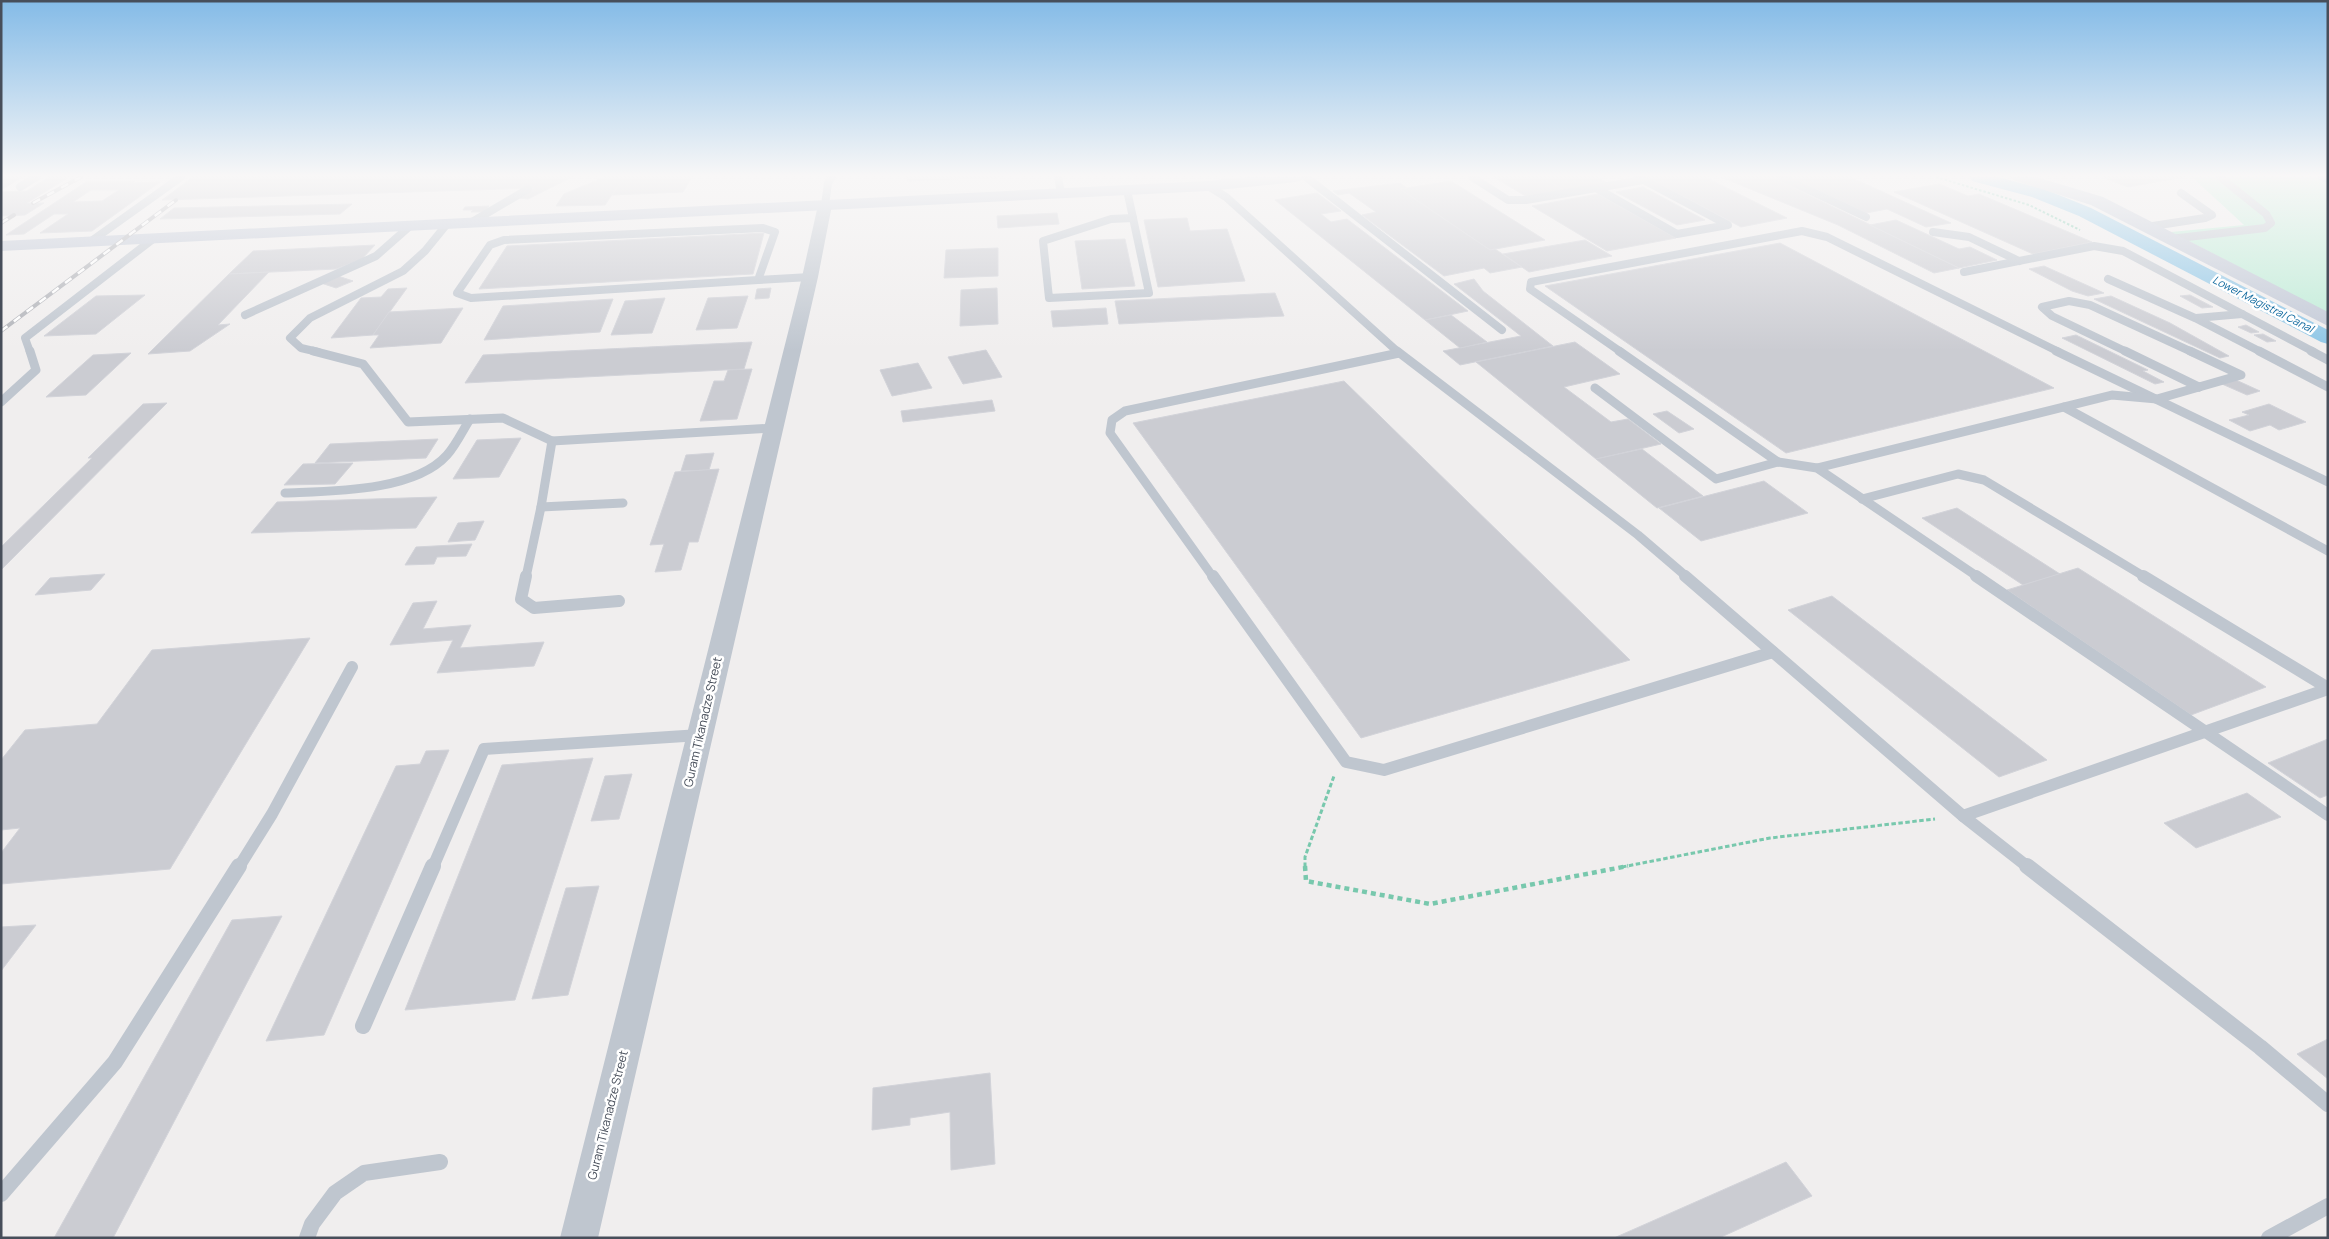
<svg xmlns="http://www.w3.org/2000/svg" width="2329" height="1239" font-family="Manrope,sans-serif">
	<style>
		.green { fill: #beecd7 }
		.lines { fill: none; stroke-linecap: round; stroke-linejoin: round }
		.stream { stroke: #8ec6e6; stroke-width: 5.5 }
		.canal { fill: #8ec6e6; fill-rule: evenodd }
		.building { fill: #cbccd2; stroke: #d2d3d9; fill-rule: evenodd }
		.path-far2 { stroke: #78c8ad; stroke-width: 2; stroke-dasharray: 2.5 2; stroke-linecap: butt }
		.path-far1 { stroke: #78c8ad; stroke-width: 3; stroke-dasharray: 4.5 2.5; stroke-linecap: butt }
		.path { stroke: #78c8ad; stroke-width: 4.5; stroke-dasharray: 5 4; stroke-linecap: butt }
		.lane-far3 { stroke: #bfc6cf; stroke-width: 8 }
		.lane-far2 { stroke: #bfc6cf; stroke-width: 9 }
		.lane-far1 { stroke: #bfc6cf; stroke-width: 12 }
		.lane { stroke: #bfc6cf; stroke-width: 16 }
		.street { fill: #bfc6cf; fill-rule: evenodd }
		.secondary { fill: #c1c8d6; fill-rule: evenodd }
		.rail-casing { stroke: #b0b2b8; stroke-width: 4 }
		.rail { stroke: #fff; stroke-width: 2.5; stroke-dasharray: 8; stroke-linecap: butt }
		.labels { text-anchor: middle; stroke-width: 5; stroke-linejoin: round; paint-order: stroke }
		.far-water-label { font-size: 11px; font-style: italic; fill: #146ca0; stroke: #fff }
		.street-label { font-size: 12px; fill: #474e5a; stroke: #fff }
	</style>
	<rect width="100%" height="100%" fill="#f0eeee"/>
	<!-- green -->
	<polygon class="green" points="2192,177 2328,177 2328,313 2171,232 2244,225"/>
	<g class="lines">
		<!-- stream -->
		<polyline class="stream" points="2320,177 2328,181"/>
		<!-- canal -->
		<polygon class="canal" points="1970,177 1998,177 2044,189 2091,208 2328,330 2328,344 2321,342 2079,216 2032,197 1972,181"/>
	</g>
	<!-- building -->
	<g class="building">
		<polygon points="1,177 22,177 1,190"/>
		<polygon points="49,177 69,177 27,203 44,203 25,215 1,216 1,192 27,191"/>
		<polygon points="193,177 572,177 528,199 519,198 534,188 162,200"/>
		<polygon points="605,177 624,177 605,205 556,206 564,194"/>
		<polygon points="624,177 692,177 683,192 612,195"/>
		<polygon points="907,177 999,177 907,181"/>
		<polygon points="1494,177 1541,177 1564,190 1527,197"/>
		<polygon points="1541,177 1597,177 1608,183 1564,190"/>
		<polygon points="1646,177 1705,177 1787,218 1741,227"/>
		<polygon points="1721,177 1772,177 1959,268 1934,273 1838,225"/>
		<polygon points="1790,177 1850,177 1951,223 1926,227 1887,209 1866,213"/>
		<polygon points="2102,177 2184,177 2128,187"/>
		<path d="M135 181 132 183 160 182 92 231 40 233 68 214H54L24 234 6 235 86 182ZM91 190H119L102 201 73 202Z"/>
		<polygon points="1451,181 1545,240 1490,250 1400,189"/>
		<polygon points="1400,183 1407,188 1400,189 1490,250 1495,249 1522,267 1490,273 1484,268 1444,276 1362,215 1376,212 1349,193 1338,195 1333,191"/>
		<polygon points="1939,184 1968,196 1979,194 2092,242 2033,254 1894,192"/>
		<polygon points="1643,187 1705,220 1677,225 1616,192"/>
		<polygon points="1317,193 1341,211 1321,214 1331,222 1347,219 1468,311 1425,320 1275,200"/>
		<polygon points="1598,194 1676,238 1607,251 1532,206"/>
		<polygon points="352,204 340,214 160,219 174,208"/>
		<polygon points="489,206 485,212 471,212 473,210 463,210 465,207"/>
		<polygon points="1057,213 1059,224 998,228 997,216"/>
		<polygon points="1187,218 1190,231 1227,229 1245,281 1158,287 1144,220"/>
		<polygon points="1896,220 1959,249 1970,247 1997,260 1959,268 1870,225"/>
		<polygon points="764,233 753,274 479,289 507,246"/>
		<polygon points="1125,239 1135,286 1082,289 1075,241"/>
		<polygon points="1585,240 1612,256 1529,272 1503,254"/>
		<polygon points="1780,243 2054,388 1786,453 1545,286"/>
		<polygon points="375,245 362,259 336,269 229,274 253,251"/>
		<polygon points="998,248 998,276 944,278 946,250"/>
		<polygon points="2044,266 2104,293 2088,296 2072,291 2029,269"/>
		<polygon points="269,272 218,325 230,324 190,351 148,354 229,274"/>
		<polygon points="338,276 353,281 336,288 321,283"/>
		<polygon points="1474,279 1483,291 1553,346 1460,365 1443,351 1521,336 1454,284"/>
		<polygon points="407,288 373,335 331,338 361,298 381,297 388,289"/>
		<polygon points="771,288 769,298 755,299 757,289"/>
		<polygon points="997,288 998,324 960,326 961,290"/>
		<polygon points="1275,293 1284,316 1119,324 1115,301"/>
		<polygon points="145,295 96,334 44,336 96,296"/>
		<polygon points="2190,295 2213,307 2202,308 2180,296"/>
		<polygon points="748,296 737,328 696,330 708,298"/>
		<polygon points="2111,296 2170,323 2229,356 2220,358 2094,299"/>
		<polygon points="665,298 652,333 611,335 625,301"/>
		<polygon points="613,299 600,332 484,340 503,306"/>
		<polygon points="463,308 441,343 370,348 379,335 373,335 389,312"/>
		<polygon points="1106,308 1108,324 1053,327 1051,311"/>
		<polygon points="1451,315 1487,342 1460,348 1425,320"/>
		<polygon points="2246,325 2259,332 2251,333 2238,327"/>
		<polygon points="2263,334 2276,341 2267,342 2254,335"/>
		<polygon points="2076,335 2148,370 2143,371 2164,382 2155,384 2062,338"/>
		<polygon points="752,342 744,369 465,383 483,355"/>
		<polygon points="1575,342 1620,374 1564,387 1611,422 1628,419 1661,444 1596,459 1476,362"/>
		<polygon points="986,350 1002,377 963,384 948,357"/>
		<polygon points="131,353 86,395 46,397 93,355"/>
		<polygon points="918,363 932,388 892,396 880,370"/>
		<polygon points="752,369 737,419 700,421 714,381 724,381 728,370"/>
		<polygon points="2236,380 2260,391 2247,395 2222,384"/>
		<polygon points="1344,381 1630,660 1361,738 1133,423"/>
		<polygon points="992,400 995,411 903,422 901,411"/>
		<polygon points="167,403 1,570 1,547 92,458 88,458 143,404"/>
		<polygon points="2269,404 2306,422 2279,430 2270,425 2250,431 2229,420 2249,415 2242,412"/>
		<polygon points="1667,411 1694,429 1679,433 1653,414"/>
		<polygon points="521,438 499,477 453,479 477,440"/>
		<polygon points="438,439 426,458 315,463 330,444"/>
		<polygon points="1642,449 1703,496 1657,508 1596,459"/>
		<polygon points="714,453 709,470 681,471 686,455"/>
		<polygon points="353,463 335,484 284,485 303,464"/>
		<polygon points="719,469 698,542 689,542 681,570 655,572 664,544 650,545 675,472"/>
		<polygon points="1764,481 1808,513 1701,541 1659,508"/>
		<polygon points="437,497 416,528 251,533 277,502"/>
		<polygon points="1957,508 2060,574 2023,585 1922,518"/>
		<polygon points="484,521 475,540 448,542 458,523"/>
		<polygon points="472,544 466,556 437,557 434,564 405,565 416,547"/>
		<polygon points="2078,568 2266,687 2191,715 2007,590"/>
		<polygon points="105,574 91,590 35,595 50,578"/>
		<polygon points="1832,596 2047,760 1999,777 1788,610"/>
		<polygon points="437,601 423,629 471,625 460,648 544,642 534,666 437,673 453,640 390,645 413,603"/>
		<polygon points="310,638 170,869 1,884 1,853 20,828 1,830 1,760 25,730 97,724 152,650"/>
		<polygon points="2328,739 2328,795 2320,798 2268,763"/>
		<polygon points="449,750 324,1035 266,1041 396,766 420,764 426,751"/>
		<polygon points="593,758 515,1000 405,1010 502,765"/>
		<polygon points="632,774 619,819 591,821 605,776"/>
		<polygon points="2247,793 2281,817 2196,848 2164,823"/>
		<polygon points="599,886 568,995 532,999 566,888"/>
		<polygon points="282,916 113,1238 54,1238 232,920"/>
		<polygon points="36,925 1,971 1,927"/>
		<polygon points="2328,1039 2328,1079 2297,1054"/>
		<polygon points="990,1073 995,1164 951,1170 950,1112 910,1118 910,1125 872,1130 873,1088"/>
		<polygon points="1786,1162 1812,1196 1719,1238 1614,1238"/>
	</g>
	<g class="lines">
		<!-- path-far2 -->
		<polyline class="path-far2" points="1936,177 2029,205 2080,230"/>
		<!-- path-far1 -->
		<g class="path-far1">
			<polyline points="1305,867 1305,857 1334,776"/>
			<polyline points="1622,867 1770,838 1935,819"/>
		</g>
		<!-- path -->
		<polyline class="path" points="1305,866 1306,881 1430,904 1628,866"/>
		<!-- lane-far3 -->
		<g class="lane-far3">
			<polyline points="1058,177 1061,193"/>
			<polyline points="1306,177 1502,330"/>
			<polyline points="1472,177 1508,200 1526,200 1643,180"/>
			<polyline points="1781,177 1866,217"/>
			<polyline points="1208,186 1226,197 1398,352"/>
			<polyline points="20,187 36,177"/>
			<polyline points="1596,188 1677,234 1728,225 1638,177"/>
			<polyline points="1127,190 1133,218"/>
			<polyline points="825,205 828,183 832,177"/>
			<polygon points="1133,218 1149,293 1049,298 1043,241 1111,219"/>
			<polyline points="472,222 528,189"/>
			<polyline points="2146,227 2205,218 2212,215 2181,193"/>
			<polygon points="763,228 775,232 758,280 471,298 457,293 490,245 504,240"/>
			<polyline points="1933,232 1969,237 2019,261"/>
			<polyline points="2170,239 2265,228 2271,223 2266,214 2220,177"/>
			<polyline points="90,242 181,177"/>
			<polyline points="1964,272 2094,246 2123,251 2314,352"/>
			<polyline points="2108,279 2195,318 2261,352"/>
			<polyline points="758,280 810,277"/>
			<polyline points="245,315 376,256 410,226"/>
			<polyline points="2196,318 2242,314"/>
			<polyline points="30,352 25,338 153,239"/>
			<polyline points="318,352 301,348 290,338 310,318 403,271 425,251 447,224"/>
			<polyline points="1621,352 1530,289 1531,282 1802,231 1827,237 2059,352"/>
			<polyline points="2127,352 2052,316 2042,307 2069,301 2090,305 2192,352"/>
		</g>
		<!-- lane-far2 -->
		<g class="lane-far2">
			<polyline points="313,351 363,364 408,422 503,418 552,441 773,428"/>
			<polyline points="1397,351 1638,535 1687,577"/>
			<polyline points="1619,351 1778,462"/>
			<polyline points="2056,351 2328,482"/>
			<polyline points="2125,351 2199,387"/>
			<polyline points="2190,351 2241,375 2199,387"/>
			<polyline points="2259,351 2328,387"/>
			<polyline points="2311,351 2328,360"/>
			<polyline points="1595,388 1716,479 1778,462 1817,468 1978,577"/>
			<polyline points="1,402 36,370 30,351"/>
			<polyline points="2064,407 2328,551"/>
			<polyline points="552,441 541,507 623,503"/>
			<polyline points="1817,468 2112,395 2157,399 2199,387"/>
			<path d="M285 493C331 491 414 492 447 455 456 445 463 430 470 419"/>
			<polyline points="1862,499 1958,474 1984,480 2145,577"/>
			<polyline points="526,577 541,507"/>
			<polyline points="1213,577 1110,433 1112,420 1125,411 1399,353"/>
		</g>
		<!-- lane-far1 -->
		<g class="lane-far1">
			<polyline points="526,576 521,599 534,608 619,601"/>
			<polyline points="1213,576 1346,762 1384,770 1773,652"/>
			<polyline points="1685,576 1963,816 2028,867"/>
			<polyline points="1976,576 2328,815"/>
			<polyline points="2143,576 2328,688"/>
			<polyline points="1963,816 2328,689"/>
			<polyline points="239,867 272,814 352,667"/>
			<polyline points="433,867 484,749 700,735"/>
		</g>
		<!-- lane -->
		<g class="lane">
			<polyline points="2027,866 2260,1047 2328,1104"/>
			<polyline points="363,1026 433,866"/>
			<polyline points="1,1194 115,1062 239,866"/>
			<polyline points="307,1238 312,1224 335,1193 364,1173 440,1162"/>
			<polyline points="2269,1238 2328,1206"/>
		</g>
		<!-- street -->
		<polygon class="street" points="825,201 832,205 818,277 598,1238 560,1238 802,277 818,205"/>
		<!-- secondary -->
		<g class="secondary">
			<polygon points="1247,177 1304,177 1302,180 1296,182 1208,191 1,251 1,241 1208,181"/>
			<polygon points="2011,177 2036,177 2103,197 2328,312 2328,326 2091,205 2013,180"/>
		</g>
		<!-- rail casing -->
		<g class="rail-casing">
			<g id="rail">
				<polyline points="33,203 81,177"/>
				<polyline points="1,223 14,215"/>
				<polyline points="1,331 176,200"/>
			</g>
		</g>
		<!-- rail -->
		<use href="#rail" class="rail"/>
	</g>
	<!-- sky -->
	<linearGradient id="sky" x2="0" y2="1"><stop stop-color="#84bbe7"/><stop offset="0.5" stop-color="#f8f7f7"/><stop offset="1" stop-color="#f8f7f7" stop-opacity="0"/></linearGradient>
	<rect width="2329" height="351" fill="url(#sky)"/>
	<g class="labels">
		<!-- far-water labels -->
		<g class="far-water-label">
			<text transform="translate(2263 304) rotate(27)" y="4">Lower Magistral Canal</text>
		</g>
		<!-- street labels -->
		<g class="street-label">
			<text transform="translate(703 722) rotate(-77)" y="4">Guram Tikanadze Street</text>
			<text transform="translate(608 1115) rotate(-76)" y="4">Guram Tikanadze Street</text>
		</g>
	</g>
	<!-- border -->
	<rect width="2329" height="1239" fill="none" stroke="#474e5a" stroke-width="5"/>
</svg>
